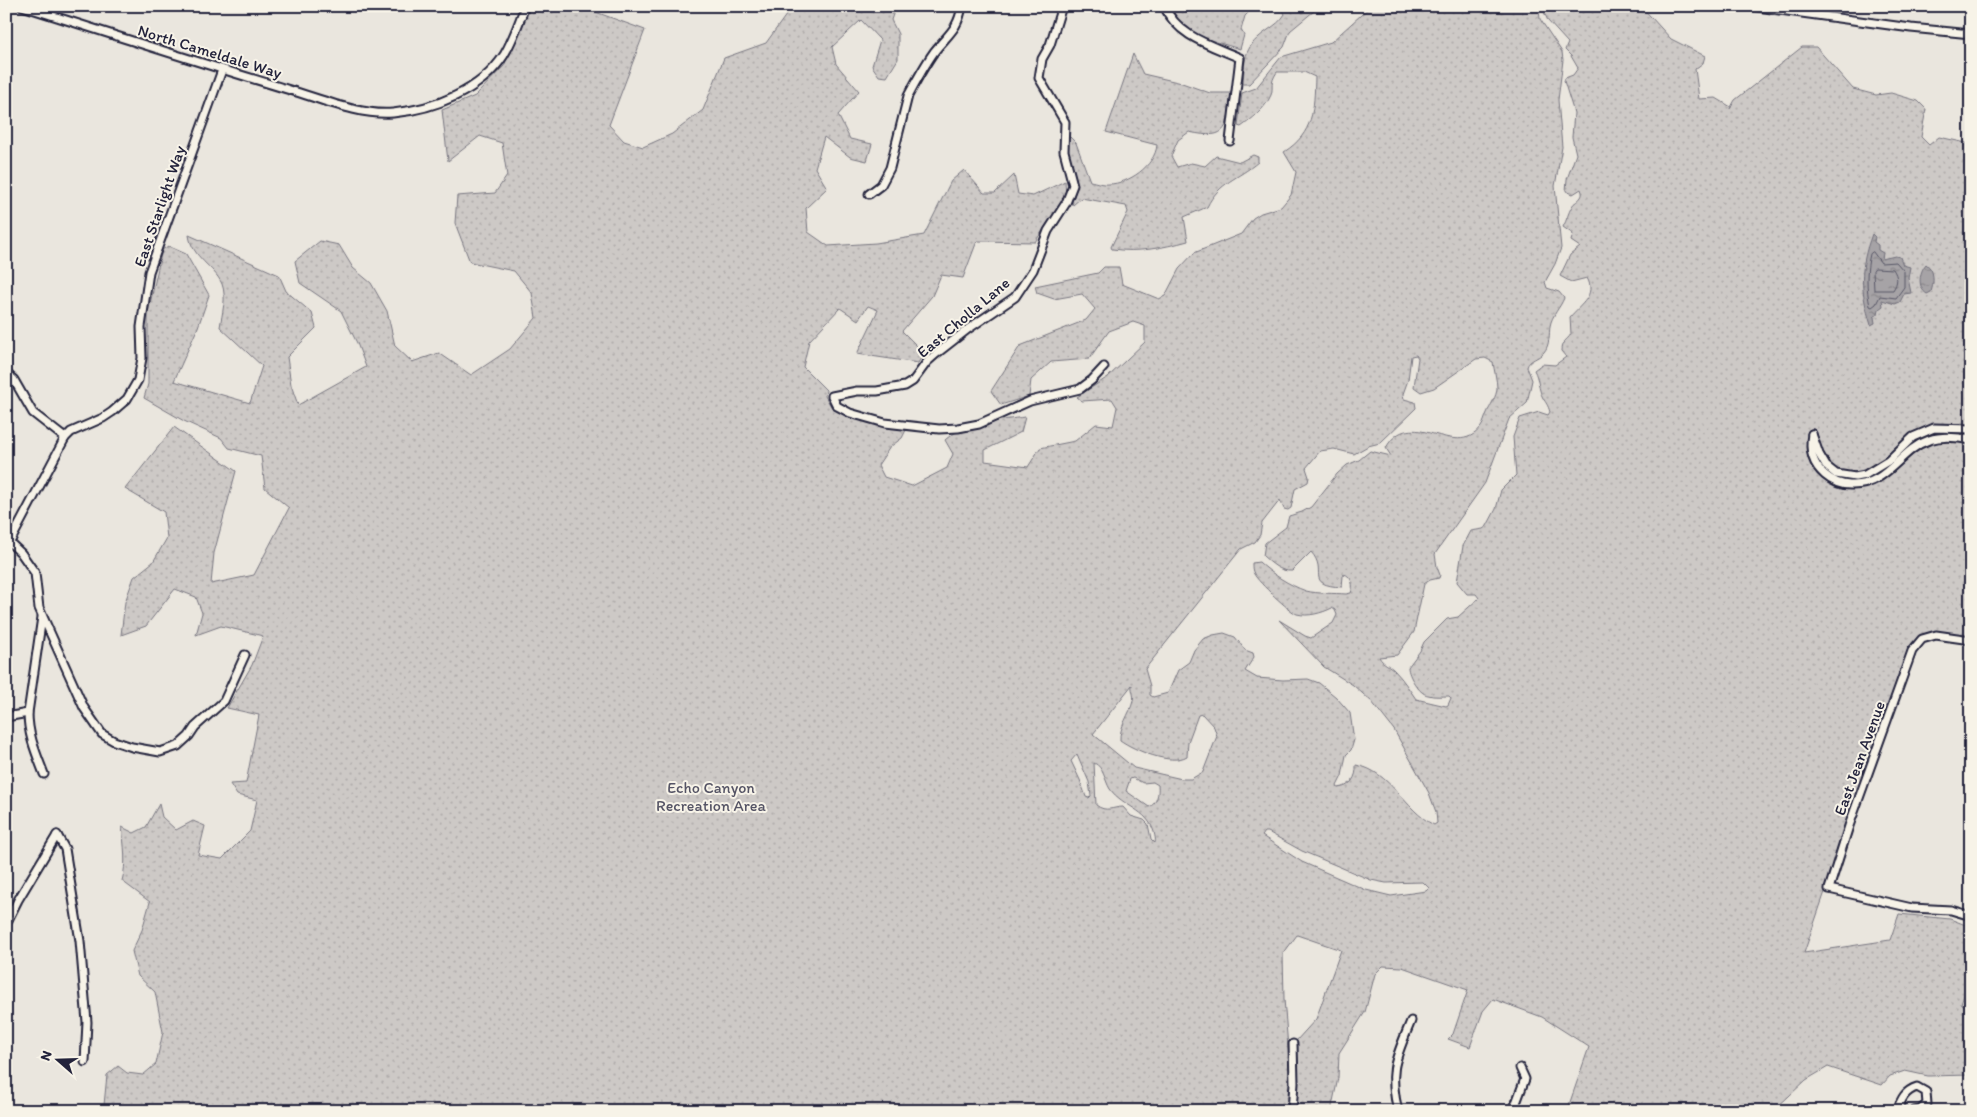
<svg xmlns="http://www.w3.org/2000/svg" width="1977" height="1117" font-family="Itim,sans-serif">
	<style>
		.grass { fill: url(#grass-dots); stroke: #787680; fill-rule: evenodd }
		.water { fill: url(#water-ripples); stroke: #716f7b }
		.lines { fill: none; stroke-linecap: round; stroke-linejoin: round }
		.shore { stroke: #575666; stroke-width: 1 }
		.minor-casing { stroke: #22223b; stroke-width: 11 }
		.minor { stroke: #f7f3e8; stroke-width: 7 }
		.labels { text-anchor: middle; stroke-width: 4; stroke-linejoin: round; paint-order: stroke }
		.street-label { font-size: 16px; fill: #22223b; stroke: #f7f3e8 }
		.park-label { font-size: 16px; fill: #555465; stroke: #f7f3e8 }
	</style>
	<defs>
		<pattern id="grass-dots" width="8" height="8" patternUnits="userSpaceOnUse" patternTransform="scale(1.25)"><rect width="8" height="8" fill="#cdc9c6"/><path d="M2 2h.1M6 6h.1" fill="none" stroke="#b0acab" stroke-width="1.8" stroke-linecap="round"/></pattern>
		<pattern id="water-ripples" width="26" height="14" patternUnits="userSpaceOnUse" patternTransform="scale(1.25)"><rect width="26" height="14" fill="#a6a3a6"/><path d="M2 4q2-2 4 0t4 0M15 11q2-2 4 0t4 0" fill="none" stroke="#878488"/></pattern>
	</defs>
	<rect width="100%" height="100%" fill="#eae6de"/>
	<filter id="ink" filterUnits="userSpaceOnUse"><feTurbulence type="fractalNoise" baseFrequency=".02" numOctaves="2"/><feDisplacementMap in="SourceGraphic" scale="10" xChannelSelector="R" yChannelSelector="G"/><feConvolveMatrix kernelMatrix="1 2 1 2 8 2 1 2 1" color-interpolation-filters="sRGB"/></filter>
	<g filter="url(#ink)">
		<!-- grass -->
		<g class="grass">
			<path d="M529 6H579L645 30 609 125 624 141 643 147 672 134 703 110 724 58 766 43 789 11V6H896L891 20 898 34V59L887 77 879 76 872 66 880 40 861 20 832 47 836 64 859 91 838 115 850 139 872 144 867 161 850 157 824 137 815 168 827 188 806 208 808 232 828 246 876 243 924 235 951 181 964 170 984 193H995L1014 175 1018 194 1033 196 1065 181 1066 196 1035 242 977 241 963 278 941 275 932 296 902 331 924 353 918 363 857 354 878 310 868 306 858 320 840 308 809 341 803 367 826 390 825 396 832 408 874 424 906 430 902 438 890 447 878 465 884 477 912 486 947 468 953 454 945 440C962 424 1002 420 1025 417L1021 432 985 450V461L1028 467 1040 448 1075 441 1096 424 1113 426 1117 407 1112 399 1082 401 1077 397 1108 377 1145 342V326L1133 322 1109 331 1089 359 1051 362 1031 380 1029 396 1001 405 991 391 1020 346 1086 320 1095 309 1082 294 1054 299 1037 293 1035 286 1098 273 1104 267H1119L1122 284 1159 299 1165 296 1179 269 1194 253 1241 234 1253 218 1261 213 1281 207 1291 195 1296 172 1284 152C1314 133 1314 109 1315 77L1304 72H1277C1269 84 1274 86 1271 95 1265 109 1252 119 1241 127L1238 126 1242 93 1256 88 1281 57 1331 42 1371 6H1641L1671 39 1705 56 1703 63 1695 69 1699 99 1716 98 1731 107 1730 109 1735 100 1802 47H1816L1853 89 1876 95 1891 93 1918 101 1926 109 1921 137 1929 145 1939 137 1971 144V637C1945 630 1922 628 1907 653L1804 953 1890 940 1899 914 1950 919 1971 927V974L1961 1004 1971 1008V1075L1928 1076 1905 1071 1890 1076 1882 1085 1828 1067 1806 1080 1773 1111H1581L1569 1105 1589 1047 1542 1017 1493 999 1483 1011 1470 1047 1448 1039 1453 1034 1468 990 1402 967 1383 966 1375 974 1365 1012 1339 1053 1338 1078 1332 1106 1333 1111H1295L1296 1041 1316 1019 1341 950 1297 935 1283 954 1284 999 1290 1071 1289 1111H100L104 1105 107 1075 118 1066 127 1073 143 1075 156 1064 163 1032 155 992 138 976 132 951 142 930 150 902 122 881C127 863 124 846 122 827L134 833 146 827 159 804 162 817 176 830 193 821 205 826 198 855 222 859 250 831 257 800 237 795 230 784 246 783 259 715 227 708 252 665 263 636 221 626 196 635 202 613 196 597 175 589 146 626 121 635 125 602 134 577 153 562 167 538 164 512 125 489 174 427 236 471 214 553 211 584 254 575 289 508 265 488 261 456 229 448 221 438 184 421 144 398 148 384V313L162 250 168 246 186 254 209 295 198 327 174 381 250 403 262 366 220 327C222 314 227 297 222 284 214 266 192 258 189 235L279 275 286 291 312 313 316 328 287 357 291 385 298 405 366 367 357 343 341 311 300 283 295 261 320 241 339 245 353 268 371 283 387 311 395 346 412 362 439 353 471 375 510 349 536 318 532 293 514 271 470 262 455 223 457 196 495 193 507 176 502 143 480 136 448 161 442 110 475 96 504 66ZM1539 10 1544 12 1548 21 1568 43 1565 50 1571 56 1578 68 1573 75 1565 78 1564 81 1574 113 1572 137 1576 154 1567 179 1566 191 1573 194 1581 189C1582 192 1583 194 1581 197 1579 201 1574 202 1572 206 1568 213 1567 220 1563 227L1573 234 1571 241 1580 247 1570 255 1560 276 1571 282 1587 278C1597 295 1580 305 1570 317L1571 334C1567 341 1561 341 1561 351L1566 357 1555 365 1542 364 1534 370C1539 379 1538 389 1543 398 1546 403 1548 405 1550 412L1548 415 1539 412 1520 418 1513 437 1516 475 1501 490 1496 509 1487 526 1483 529 1471 531 1463 546 1457 582 1467 594H1476L1479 598 1458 617 1447 619 1424 642 1420 651 1408 667C1408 675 1419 694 1428 695 1434 697 1442 696 1449 696L1451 698 1448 705 1446 706 1416 699C1409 689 1403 679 1394 670 1389 665 1383 664 1379 657L1397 655 1414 632 1424 584 1430 580 1439 578 1440 575 1437 567 1435 554 1485 483 1509 419 1527 403 1532 380 1527 367C1529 359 1539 359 1544 352 1550 345 1549 334 1550 326 1552 315 1560 308 1564 298L1559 292 1547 288 1545 282 1555 264 1561 248 1555 186 1562 147 1558 100 1563 60 1562 52 1540 19ZM1416 355 1418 358 1414 387 1421 392 1434 388 1476 359 1485 358 1493 362C1494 370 1497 380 1497 388 1497 396 1490 406 1487 413 1485 417 1484 423 1481 427 1455 462 1410 403 1386 448L1391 456 1370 451 1359 460 1347 465 1337 474 1311 507 1302 512 1289 516 1286 527 1265 543 1263 556C1271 563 1280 572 1292 571L1311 552C1329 571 1303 585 1342 587L1343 576 1344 574C1352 576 1354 586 1351 593L1346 594C1334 593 1318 594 1306 591 1289 585 1272 574 1259 562L1252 563C1252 568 1252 570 1254 574 1258 582 1290 612 1297 614 1308 617 1322 613 1332 608L1335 610 1337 615 1333 623 1311 638 1305 636 1279 620 1324 667 1353 685 1372 702 1394 730 1429 793 1436 812 1437 823 1434 825C1404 810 1391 771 1356 765 1357 778 1350 787 1338 788L1337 786 1342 776 1346 755 1351 750 1354 740 1350 713 1336 697 1319 683 1308 679 1283 680 1257 678 1245 671 1254 657 1253 653 1245 650 1235 637 1224 633 1213 635 1203 639 1194 650 1189 662 1178 670 1168 693 1153 697 1150 695V686L1145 669 1241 549 1255 542 1260 535 1262 523 1280 500 1284 509 1288 510 1291 508 1295 489 1308 482 1309 477 1306 468 1320 451 1334 449 1354 454 1368 446 1380 443 1416 408 1415 402 1404 399 1403 394 1408 380 1411 356ZM1132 685C1131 691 1135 695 1133 701 1130 714 1119 727 1120 740 1134 750 1171 766 1187 756L1188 742 1198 715 1202 714 1214 727 1217 736 1203 772 1191 779H1182L1134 768 1093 734ZM1077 754 1089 782 1091 796 1089 798 1086 797 1080 780 1071 761ZM1094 763C1103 766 1105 781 1110 789 1123 807 1147 809 1154 832 1155 837 1156 839 1155 843L1151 839 1148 824 1144 820 1131 816 1123 807C1113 807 1106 813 1096 805ZM1133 778 1143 783 1153 782 1158 785C1159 793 1157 804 1149 807L1126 791 1130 779ZM1265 832H1268L1302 851 1371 880 1386 883 1423 882 1429 888 1426 891 1391 896 1366 890 1302 862 1262 836Z"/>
			<path d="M1175 6H1255L1245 16 1241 30 1244 35 1240 49C1224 44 1167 31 1175 6Z"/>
			<path d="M1283 6H1320L1290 31 1284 47 1249 84H1243C1245 55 1244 47 1268 30 1275 25 1281 21 1285 14L1281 7Z"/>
			<path d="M1133 54 1143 74 1182 83 1210 93H1231C1227 127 1230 141 1189 132L1178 140 1171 156 1177 167 1191 163 1205 166 1216 156 1240 162 1253 155 1258 157V162C1238 179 1219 182 1207 207L1184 217 1188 241C1162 248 1138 253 1112 249L1111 247 1128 212 1126 206 1081 198 1073 205 1072 202 1077 187 1067 153 1068 135 1076 143 1090 181C1096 182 1103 185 1109 184 1128 184 1155 166 1157 145L1106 132Z"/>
		</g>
		<!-- water -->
		<g class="water">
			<path d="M1872 234 1875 237 1874 242 1878 245V250L1883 253 1882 259 1895 256 1900 257 1903 265 1910 267 1908 278 1911 293 1904 294 1900 302 1895 304 1882 300 1883 306 1879 309 1878 314 1874 317 1875 323 1871 325C1860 290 1859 269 1872 234Z"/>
			<path d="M1926 264C1935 270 1934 282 1931 292L1927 294C1917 288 1919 272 1926 264Z"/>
		</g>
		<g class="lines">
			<!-- shore -->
			<g class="shore">
				<path d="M1873 252 1881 263 1896 262 1904 271V287L1896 298 1880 296 1876 304 1872 307 1870 306C1866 288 1866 271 1870 254Z"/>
				<path d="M1875 268 1893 269C1898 277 1898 282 1893 290H1874L1873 271Z"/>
			</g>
			<!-- minor casing -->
			<g class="minor-casing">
				<g id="minor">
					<path d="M22 6C111 34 200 63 290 90 321 99 361 116 393 113 434 109 481 91 504 55 513 40 519 23 525 6"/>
					<polyline points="1062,6 1050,45 1042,59 1039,78 1065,122 1064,151 1073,185 1066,203 1048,231 1033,270 1015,297 968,329 936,354 927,362 913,381 905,386 877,391 857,391 832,396 837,406 850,413 885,423 939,429 958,428 979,424 1030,401 1080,389 1092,380 1104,367"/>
					<path d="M1164 6C1178 37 1211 45 1240 58L1230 141"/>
					<polyline points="1750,6 1911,28 1971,34"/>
					<path d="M869 194 881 185 890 168 908 96C916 81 924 66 934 52 948 34 958 30 962 6"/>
					<polyline points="6,373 14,380 33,413 65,438"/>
					<path d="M1812 434C1809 450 1812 464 1825 475 1832 481 1841 485 1850 485 1887 487 1899 450 1929 440 1942 436 1957 437 1971 440"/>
					<polyline points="1812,434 1819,454 1826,466 1836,474 1855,477 1865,475 1888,461 1913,437 1934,428 1971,429"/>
					<polyline points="6,539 21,553 35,573 39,608 84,708 102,734 114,741 132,747 160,752 178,746 189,736 195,727 224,701 245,655"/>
					<polyline points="10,542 65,438 71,432 103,418 112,412 127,399 138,380 142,358 141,327 149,272 222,70"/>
					<path d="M42 617 28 713C28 735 36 753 44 774"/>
					<polyline points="1971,640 1936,635 1922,639 1912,651 1849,826 1829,889 1912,908 1951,910 1971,916"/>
					<polyline points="6,717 28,713"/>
					<polyline points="57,835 65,849 80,941 87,1022 85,1062"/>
					<polyline points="6,924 18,900 57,835"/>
					<polyline points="1292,1111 1294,1083 1293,1044"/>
					<path d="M1398 1111C1388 1070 1396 1058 1411 1021"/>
					<polyline points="1513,1111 1525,1079 1520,1068"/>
					<path d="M1904 1111 1897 1110C1902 1098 1905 1091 1917 1087L1926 1092 1927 1104 1920 1110 1914 1111"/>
				</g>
			</g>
			<!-- minor -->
			<use href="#minor" class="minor"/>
		</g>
	</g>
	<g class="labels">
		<!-- street labels -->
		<g class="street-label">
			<text transform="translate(210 51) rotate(17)" y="6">North Cameldale Way</text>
			<text transform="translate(159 206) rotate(-71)" y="6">East Starlight Way</text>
			<text transform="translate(963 317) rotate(-40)" y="6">East Cholla Lane</text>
			<text transform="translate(1859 758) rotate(-70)" y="6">East Jean Avenue</text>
		</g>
		<!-- park labels -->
		<g class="park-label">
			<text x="711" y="793">Echo Canyon<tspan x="711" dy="18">Recreation Area</tspan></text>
		</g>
	</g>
	<!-- margin -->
	<rect width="1977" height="1117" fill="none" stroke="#f7f3e8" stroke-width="25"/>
	<rect x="12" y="12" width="1952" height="1092" fill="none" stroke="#22223b" stroke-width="2" filter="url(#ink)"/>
	<!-- north arrow -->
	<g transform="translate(58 1060) rotate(290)" stroke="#f7f3e8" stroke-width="4" paint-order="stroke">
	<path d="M0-4L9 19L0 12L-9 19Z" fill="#22223b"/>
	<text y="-8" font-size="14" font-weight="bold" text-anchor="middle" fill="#22223b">N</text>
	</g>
</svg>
